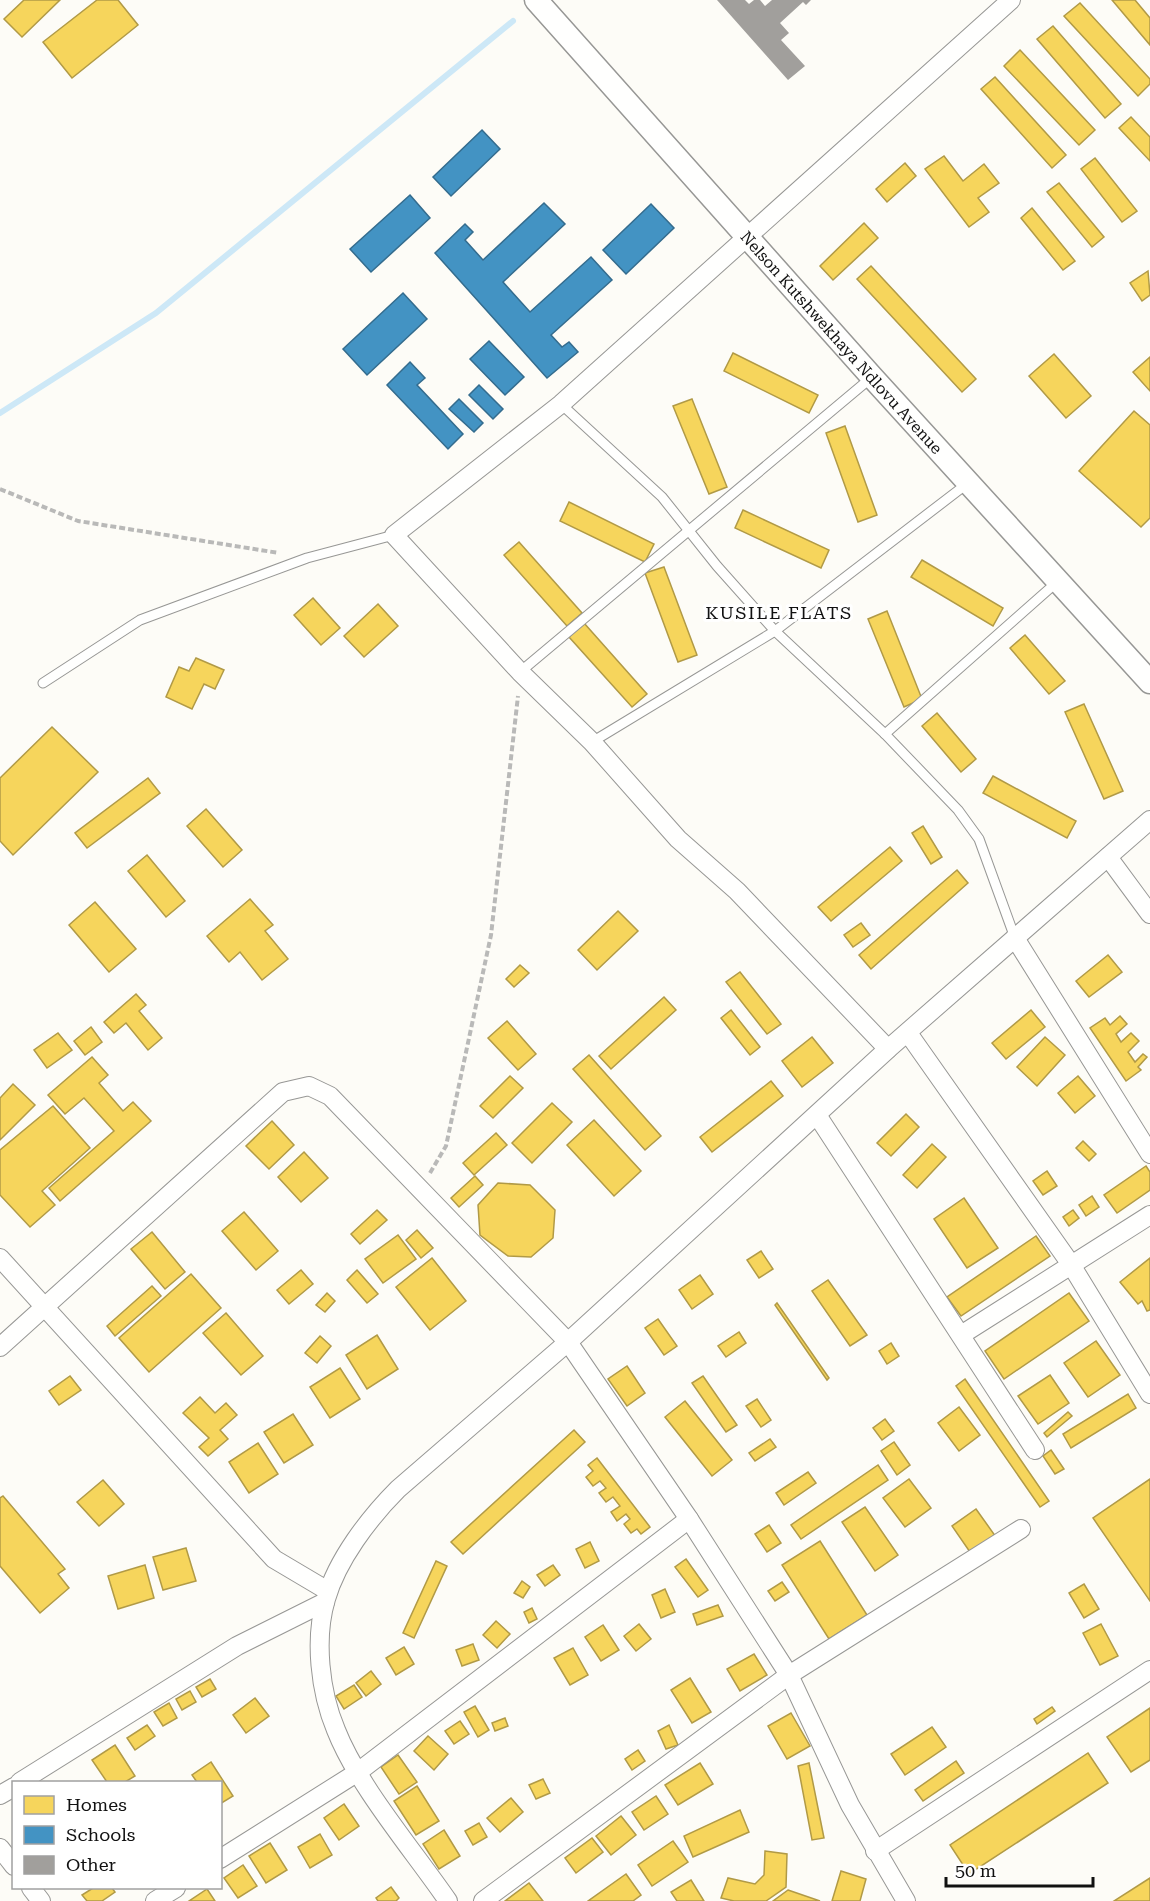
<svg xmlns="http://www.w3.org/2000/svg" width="1150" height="1901" font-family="'Roboto Serif',serif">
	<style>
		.homes { fill: #f6d55c; stroke: #b19a46; stroke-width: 1.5 }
		.schools { fill: #4393c3; stroke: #346c8e; stroke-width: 1.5 }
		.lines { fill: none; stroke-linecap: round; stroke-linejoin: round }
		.stream { stroke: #cde8f7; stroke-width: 6 }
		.building { fill: #a19f9c }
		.service-casing { stroke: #979795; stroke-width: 11 }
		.minor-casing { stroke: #979795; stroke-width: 20 }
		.tertiary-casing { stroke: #979795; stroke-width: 25 }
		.path { stroke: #b9b9b8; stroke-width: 4; stroke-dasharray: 6 3; stroke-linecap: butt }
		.service { stroke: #fffffe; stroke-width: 9 }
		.minor { stroke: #fffffe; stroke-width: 18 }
		.tertiary { stroke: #fffffe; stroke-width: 22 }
		.labels { text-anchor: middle; stroke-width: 6; stroke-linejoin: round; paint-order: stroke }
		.street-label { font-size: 16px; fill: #111; stroke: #fff }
		.neighbourhood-label { font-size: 18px; letter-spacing: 1.5px; fill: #111; stroke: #fff }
	</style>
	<rect width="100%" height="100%" fill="#fdfcf7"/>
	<!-- homes -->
	<g class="homes">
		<polygon points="24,0 60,0 22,37 4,19"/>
		<polygon points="97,0 118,0 138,25 72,78 43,42"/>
		<polygon points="1112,0 1135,0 1150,18 1150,45"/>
		<polygon points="1080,3 1150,79 1150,84 1138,96 1064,16"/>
		<polygon points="1053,26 1121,104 1105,118 1037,39"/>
		<polygon points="1020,50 1095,130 1079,145 1004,66"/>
		<polygon points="995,77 1066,155 1052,168 981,89"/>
		<polygon points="1131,117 1150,137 1150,161 1119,128"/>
		<polygon points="944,156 963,181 984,164 999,183 978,198 989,212 969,227 925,169"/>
		<polygon points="1095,158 1137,211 1122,222 1081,169"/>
		<polygon points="905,163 916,176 887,202 876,189"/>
		<polygon points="1059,183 1104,237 1092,247 1047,192"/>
		<polygon points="1032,208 1075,261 1063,270 1021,218"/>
		<polygon points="864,223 878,238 833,280 820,266"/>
		<polygon points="871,266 976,379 962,392 857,279"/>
		<polygon points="1148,271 1150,295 1142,301 1130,283"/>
		<polygon points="733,353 818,395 809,413 724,371"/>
		<polygon points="1054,354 1091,396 1066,418 1029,376"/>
		<polygon points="1150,357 1150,391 1133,372"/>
		<polygon points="692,399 727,487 709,494 673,406"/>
		<polygon points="1134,411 1150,425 1150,518 1141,527 1079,471"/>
		<polygon points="845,426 877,515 858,522 826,433"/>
		<polygon points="569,502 654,544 645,562 560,521"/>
		<polygon points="743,510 829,550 821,568 735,528"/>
		<polygon points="519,542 582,613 567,626 504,555"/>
		<polygon points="922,560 1003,608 993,626 911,577"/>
		<polygon points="664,567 697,655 678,662 645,573"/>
		<polygon points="313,598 340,628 321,645 294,615"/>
		<polygon points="378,604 398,626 364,657 344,636"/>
		<polygon points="887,611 922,699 904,707 868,619"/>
		<polygon points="584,623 647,694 632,707 569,637"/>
		<polygon points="1025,635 1065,681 1049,694 1010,648"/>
		<polygon points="196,658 224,670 215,689 204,684 192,709 166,697 179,667 189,671"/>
		<polygon points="1084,704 1123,791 1104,799 1065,712"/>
		<polygon points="937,713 976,759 961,772 922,726"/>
		<polygon points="52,727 98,772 13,855 0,841 0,778"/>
		<polygon points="993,776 1076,821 1067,838 983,793"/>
		<polygon points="148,778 160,793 87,848 75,833"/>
		<polygon points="206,809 242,850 223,867 187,826"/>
		<polygon points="923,826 942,857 931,864 912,833"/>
		<polygon points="890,847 902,861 831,921 818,907"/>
		<polygon points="147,855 185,901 166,917 128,871"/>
		<polygon points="957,870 968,883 871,969 859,955"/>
		<polygon points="250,899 273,925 265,931 288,959 262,980 240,952 229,962 207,936"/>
		<polygon points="95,902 136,949 109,972 69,925"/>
		<polygon points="618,911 638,931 597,970 578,950"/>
		<polygon points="861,923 870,935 853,947 844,935"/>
		<polygon points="1108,955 1122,972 1089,997 1076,981"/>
		<polygon points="520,965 529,973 514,987 506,979"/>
		<polygon points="740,972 781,1024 767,1034 726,982"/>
		<polygon points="136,994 146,1005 139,1011 162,1038 148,1050 126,1023 114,1033 104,1022"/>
		<polygon points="664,997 676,1010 611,1069 599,1056"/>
		<polygon points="731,1010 760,1047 750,1055 721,1018"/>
		<polygon points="1031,1010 1045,1027 1006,1059 992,1043"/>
		<polygon points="1120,1016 1127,1024 1116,1034 1121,1042 1131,1033 1139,1041 1128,1052 1135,1062 1143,1054 1147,1057 1138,1067 1141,1070 1126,1081 1090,1028 1105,1018 1110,1025"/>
		<polygon points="507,1021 536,1054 518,1070 488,1038"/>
		<polygon points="91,1027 102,1042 85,1055 74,1041"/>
		<polygon points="58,1033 72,1050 47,1068 34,1050"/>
		<polygon points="812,1037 833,1063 802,1087 782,1061"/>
		<polygon points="1045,1037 1065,1055 1037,1086 1017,1067"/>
		<polygon points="589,1055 661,1136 645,1150 573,1069"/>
		<polygon points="92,1057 108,1075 99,1083 123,1111 133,1102 151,1121 60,1201 49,1188 114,1131 84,1098 65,1114 48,1095"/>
		<polygon points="510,1076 523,1088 493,1118 480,1106"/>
		<polygon points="1078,1076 1095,1096 1075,1113 1058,1093"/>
		<polygon points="771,1081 783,1096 712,1152 700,1137"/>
		<polygon points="13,1084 35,1105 0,1140 0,1098"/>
		<polygon points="552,1103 572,1122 532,1163 512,1143"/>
		<polygon points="53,1106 90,1148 42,1191 55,1205 30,1227 0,1195 0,1150"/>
		<polygon points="906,1114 919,1127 891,1156 877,1143"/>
		<polygon points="594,1120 641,1171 614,1196 567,1145"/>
		<polygon points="272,1121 294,1145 269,1169 246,1146"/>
		<polygon points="496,1133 507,1145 474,1175 463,1163"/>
		<polygon points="1083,1141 1096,1154 1089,1161 1076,1148"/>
		<polygon points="932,1144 946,1157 917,1188 903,1175"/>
		<polygon points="304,1152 328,1178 301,1202 278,1177"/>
		<polygon points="1146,1166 1150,1172 1150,1190 1117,1213 1104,1195"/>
		<polygon points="1047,1171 1057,1186 1043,1195 1033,1181"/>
		<polygon points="475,1176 483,1185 459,1207 451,1198"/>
		<polygon points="498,1183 530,1185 555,1210 553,1238 531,1257 508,1256 480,1235 478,1205"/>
		<polygon points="1092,1196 1099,1207 1086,1216 1079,1205"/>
		<polygon points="964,1198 998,1248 967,1268 934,1219"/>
		<polygon points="377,1210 387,1220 360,1244 351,1234"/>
		<polygon points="1073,1210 1079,1218 1069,1226 1063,1217"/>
		<polygon points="244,1212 278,1251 256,1270 222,1231"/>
		<polygon points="417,1230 433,1248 421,1258 406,1240"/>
		<polygon points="152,1232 185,1272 165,1289 131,1249"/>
		<polygon points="398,1235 416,1259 383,1283 365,1259"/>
		<polygon points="1036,1236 1050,1256 961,1316 947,1297"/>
		<polygon points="761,1251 773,1269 759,1278 747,1260"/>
		<polygon points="432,1258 466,1301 430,1330 396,1287"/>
		<polygon points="1150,1258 1150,1310 1147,1311 1142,1301 1138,1304 1120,1282"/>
		<polygon points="301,1270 313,1284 289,1304 277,1290"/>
		<polygon points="357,1270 378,1294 367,1303 347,1280"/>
		<polygon points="191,1274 221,1308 149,1372 119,1338"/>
		<polygon points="700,1275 713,1294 692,1309 679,1290"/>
		<polygon points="828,1280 867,1335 850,1346 812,1291"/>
		<polygon points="152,1286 161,1296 115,1336 107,1326"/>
		<polygon points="327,1293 335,1301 325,1312 316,1305"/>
		<polygon points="1069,1293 1089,1321 1004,1379 985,1351"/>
		<polygon points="777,1303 829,1378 827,1380 775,1305"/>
		<polygon points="226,1313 263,1356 241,1375 203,1333"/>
		<polygon points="658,1319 677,1346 664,1355 645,1328"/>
		<polygon points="739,1332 746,1343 726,1357 718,1346"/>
		<polygon points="377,1335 398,1369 367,1389 346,1355"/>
		<polygon points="320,1336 331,1346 317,1363 305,1353"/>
		<polygon points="1096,1341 1120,1375 1088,1397 1064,1363"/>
		<polygon points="891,1343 899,1356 887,1364 879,1351"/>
		<polygon points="627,1366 645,1393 627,1406 608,1379"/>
		<polygon points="340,1368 360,1399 330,1418 310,1387"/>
		<polygon points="1050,1375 1069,1403 1038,1424 1018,1396"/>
		<polygon points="70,1376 81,1390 59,1405 49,1391"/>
		<polygon points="703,1376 737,1425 726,1432 692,1383"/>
		<polygon points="965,1379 1049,1501 1040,1507 956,1386"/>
		<polygon points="1128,1394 1136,1408 1071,1448 1063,1434"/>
		<polygon points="200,1397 215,1413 226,1403 237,1415 220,1430 228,1439 208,1456 199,1447 209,1438 183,1413"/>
		<polygon points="757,1399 771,1420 761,1427 746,1406"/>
		<polygon points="685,1401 732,1460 712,1476 665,1417"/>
		<polygon points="959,1407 980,1435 959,1451 938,1423"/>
		<polygon points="1068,1412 1072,1416 1047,1437 1044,1433"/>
		<polygon points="293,1414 313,1445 284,1463 264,1432"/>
		<polygon points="885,1419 894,1431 882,1440 873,1428"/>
		<polygon points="574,1430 585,1442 463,1554 451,1542"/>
		<polygon points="770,1439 776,1447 755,1461 749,1453"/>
		<polygon points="894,1442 910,1465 897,1475 881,1451"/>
		<polygon points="258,1443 278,1474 249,1493 229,1462"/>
		<polygon points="1051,1450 1064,1469 1055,1474 1043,1456"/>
		<polygon points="597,1458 650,1527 641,1534 637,1529 631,1533 624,1524 630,1519 626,1514 617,1521 611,1512 620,1506 613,1497 606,1502 599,1493 606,1488 600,1481 593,1486 586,1477 593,1471 588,1465"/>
		<polygon points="878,1465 888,1480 801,1539 791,1525"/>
		<polygon points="808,1472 816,1483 784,1505 776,1493"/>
		<polygon points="909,1479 931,1508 905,1527 883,1498"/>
		<polygon points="1150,1479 1150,1601 1093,1518"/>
		<polygon points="103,1480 124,1504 99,1526 77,1502"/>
		<polygon points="3,1496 65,1569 58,1574 69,1588 40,1613 0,1566 0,1498"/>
		<polygon points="865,1507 898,1555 875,1571 842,1522"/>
		<polygon points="976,1509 996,1537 972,1555 952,1526"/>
		<polygon points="769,1525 781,1543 767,1552 755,1534"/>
		<polygon points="820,1541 867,1615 829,1639 782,1565"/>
		<polygon points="590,1542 599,1561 585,1568 576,1549"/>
		<polygon points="186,1548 196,1581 163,1590 153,1557"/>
		<polygon points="686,1559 708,1590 698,1597 675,1567"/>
		<polygon points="436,1561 447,1566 414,1638 403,1633"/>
		<polygon points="145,1565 154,1598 118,1609 108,1576"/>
		<polygon points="553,1565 560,1575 545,1586 537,1575"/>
		<polygon points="522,1581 530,1587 523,1598 514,1593"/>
		<polygon points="782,1582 789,1592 775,1601 768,1591"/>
		<polygon points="1084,1584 1099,1609 1084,1618 1069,1593"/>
		<polygon points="665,1589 675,1612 661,1618 652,1595"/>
		<polygon points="718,1605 723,1616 697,1625 693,1614"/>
		<polygon points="532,1608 537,1619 529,1623 524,1612"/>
		<polygon points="496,1621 510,1634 497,1648 483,1635"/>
		<polygon points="639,1624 651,1639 636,1651 624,1636"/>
		<polygon points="1101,1624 1118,1656 1100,1665 1083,1633"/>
		<polygon points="603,1625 619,1650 601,1661 585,1637"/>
		<polygon points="473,1644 479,1660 462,1666 456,1650"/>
		<polygon points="404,1647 414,1664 396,1675 386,1658"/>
		<polygon points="573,1648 588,1675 570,1685 554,1658"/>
		<polygon points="754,1654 767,1675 740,1691 727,1669"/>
		<polygon points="371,1671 381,1684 366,1696 356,1683"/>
		<polygon points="690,1678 711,1712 692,1723 671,1690"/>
		<polygon points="210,1679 216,1689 202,1697 196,1687"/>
		<polygon points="354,1685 362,1697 344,1709 336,1696"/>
		<polygon points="190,1691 196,1702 182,1710 176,1699"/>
		<polygon points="255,1698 269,1716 246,1733 233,1715"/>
		<polygon points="169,1703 177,1718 163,1726 154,1712"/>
		<polygon points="475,1706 489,1730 478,1737 464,1712"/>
		<polygon points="1052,1707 1055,1711 1037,1724 1034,1719"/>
		<polygon points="1150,1708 1150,1760 1131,1772 1107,1737"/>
		<polygon points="791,1713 810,1746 787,1759 768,1726"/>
		<polygon points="505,1718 508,1726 495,1731 492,1723"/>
		<polygon points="460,1721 469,1734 454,1744 445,1731"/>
		<polygon points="147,1725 155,1736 135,1750 127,1738"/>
		<polygon points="669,1725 678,1745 666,1749 658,1731"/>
		<polygon points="932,1727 946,1747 905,1775 891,1754"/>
		<polygon points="428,1736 448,1754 434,1770 414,1751"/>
		<polygon points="115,1745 135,1776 125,1782 107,1782 92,1760"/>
		<polygon points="638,1750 645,1761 632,1770 625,1759"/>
		<polygon points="1088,1753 1108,1783 969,1874 950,1845"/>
		<polygon points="398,1755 417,1782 399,1794 381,1767"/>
		<polygon points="956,1761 964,1773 923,1801 915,1790"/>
		<polygon points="211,1762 233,1796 220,1804 220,1782 197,1782 192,1775"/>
		<polygon points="700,1763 713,1784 678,1805 665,1785"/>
		<polygon points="809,1763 824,1838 812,1840 798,1766"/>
		<polygon points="543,1779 550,1793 536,1799 529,1785"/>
		<polygon points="417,1786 439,1821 416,1835 394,1801"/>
		<polygon points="656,1796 668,1814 644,1830 632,1812"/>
		<polygon points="511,1798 523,1812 500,1832 487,1818"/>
		<polygon points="344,1804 359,1826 339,1840 324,1818"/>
		<polygon points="740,1810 749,1832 693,1857 684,1836"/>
		<polygon points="621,1816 636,1835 611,1855 596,1836"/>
		<polygon points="479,1823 487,1837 473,1845 465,1831"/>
		<polygon points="444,1830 460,1856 439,1869 423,1844"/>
		<polygon points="320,1834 332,1855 310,1868 298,1847"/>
		<polygon points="592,1838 603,1852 576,1873 565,1858"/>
		<polygon points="673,1841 688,1862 652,1886 638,1865"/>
		<polygon points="270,1843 287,1870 266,1883 249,1856"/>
		<polygon points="765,1851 787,1854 786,1887 766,1901 734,1901 721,1898 728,1878 755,1884 764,1875"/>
		<polygon points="243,1865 257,1886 238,1898 224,1878"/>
		<polygon points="841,1871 866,1879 860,1901 832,1901"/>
		<polygon points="626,1874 641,1895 633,1901 588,1901"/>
		<polygon points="1150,1878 1150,1901 1114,1901"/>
		<polygon points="691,1880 704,1901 677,1901 671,1892"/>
		<polygon points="529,1883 543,1901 505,1901"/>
		<polygon points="391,1887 399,1898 396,1901 378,1901 376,1898"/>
		<polygon points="93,1888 112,1888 115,1892 102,1901 87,1901 82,1895"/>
		<polygon points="207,1889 215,1901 189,1901"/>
		<polygon points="788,1890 820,1901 773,1901"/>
	</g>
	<!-- schools -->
	<g class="schools">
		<polygon points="482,130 500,149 451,196 433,177"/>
		<polygon points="410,195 430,218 371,272 350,249"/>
		<polygon points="544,203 565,224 503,282 530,312 591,257 612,280 551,335 562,347 569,342 578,352 547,378 435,253 465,224 473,232 465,240 483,260"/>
		<polygon points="651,204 674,228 626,274 603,250"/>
		<polygon points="403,293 427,319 367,375 343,349"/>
		<polygon points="489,341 524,377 505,395 470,359"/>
		<polygon points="410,362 425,378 417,385 463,434 448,449 387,385"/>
		<polygon points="479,385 503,409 493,419 469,395"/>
		<polygon points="459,399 483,423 474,432 449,409"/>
	</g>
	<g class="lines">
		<!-- stream -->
		<polyline class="stream" points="0,413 156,313 513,21"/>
	</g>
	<!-- building -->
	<polygon class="building" points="717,0 745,0 749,4 754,0 760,0 765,6 772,0 811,0 806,5 803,2 780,23 789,33 781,40 805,66 788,80"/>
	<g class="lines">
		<!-- service casing -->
		<g class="service-casing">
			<g id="service">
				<polyline points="561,404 662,497 717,566 775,631 885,734 958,810 979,839 1015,938"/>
				<polyline points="520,672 872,377"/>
				<polyline points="43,683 140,620 307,558 394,535"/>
				<polyline points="885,734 1057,582"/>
				<polyline points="592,742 775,631 968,483"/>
			</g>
		</g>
		<!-- minor casing -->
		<g class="minor-casing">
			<g id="minor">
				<polyline points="1108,857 1150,914"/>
				<polyline points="1015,938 1150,1154"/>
				<polyline points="908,1033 1070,1263 1150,1394"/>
				<polyline points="888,1049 737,891 678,839 592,742 520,672 394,535 561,404 1011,0"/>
				<polyline points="817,1115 1035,1450"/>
				<polyline points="0,1258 274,1559 328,1591"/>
				<polyline points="961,1335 1150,1215"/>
				<polyline points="0,1347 283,1092 309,1086 330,1096 568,1342 689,1519 789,1675 850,1805 906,1901"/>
				<polyline points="20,1782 237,1646 325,1602"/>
				<polyline points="0,1795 14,1787"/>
				<polyline points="0,1848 14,1866"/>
				<polyline points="875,1851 1150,1670"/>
				<polyline points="220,1859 358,1772 689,1519"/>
				<polyline points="31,1888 41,1901"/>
				<polyline points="155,1901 176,1888"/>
				<path d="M448 1901C413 1850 358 1786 336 1730 320 1692 314 1639 326 1599 337 1560 369 1518 398 1489L568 1342 888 1049 1150 820"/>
				<polyline points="483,1901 789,1675 1021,1529"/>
			</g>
		</g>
		<!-- tertiary casing -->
		<g class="tertiary-casing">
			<g id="tertiary">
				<path id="s1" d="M536 0 872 377 1150 682"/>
			</g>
		</g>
		<!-- path -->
		<g class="path">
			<polyline points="0,489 78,521 279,553"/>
			<polyline points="430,1173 446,1146 491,935 518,696"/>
		</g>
		<!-- service -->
		<use href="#service" class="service"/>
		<!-- minor -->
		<use href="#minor" class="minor"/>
		<!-- tertiary -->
		<use href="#tertiary" class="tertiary"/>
	</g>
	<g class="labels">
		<!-- street labels -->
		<g class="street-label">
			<text dy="6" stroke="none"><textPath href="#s1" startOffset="459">Nelson Kutshwekhaya Ndlovu Avenue</textPath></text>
		</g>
		<!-- neighbourhood labels -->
		<g class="neighbourhood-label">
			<text x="779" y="619">KUSILE FLATS</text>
		</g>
	</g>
	<!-- legend -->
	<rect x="12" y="1781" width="210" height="108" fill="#ffffff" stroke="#a0a0a0" stroke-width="1.5"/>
	<rect x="24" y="1796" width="30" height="18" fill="#f6d55c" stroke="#a0a0a0" stroke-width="1.5"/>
	<text x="66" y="1811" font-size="18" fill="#111111">Homes</text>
	<rect x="24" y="1826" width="30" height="18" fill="#4393c3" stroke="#a0a0a0" stroke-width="1.5"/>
	<text x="66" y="1841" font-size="18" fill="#111111">Schools</text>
	<rect x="24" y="1856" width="30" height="18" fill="#a19f9c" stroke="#a0a0a0" stroke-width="1.5"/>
	<text x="66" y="1871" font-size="18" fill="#111111">Other</text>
	<!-- scale -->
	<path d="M946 1877v9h147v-9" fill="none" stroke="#111111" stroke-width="3"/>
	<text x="955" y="1877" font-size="18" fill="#111111" stroke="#ffffff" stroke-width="4.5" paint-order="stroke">50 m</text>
</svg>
